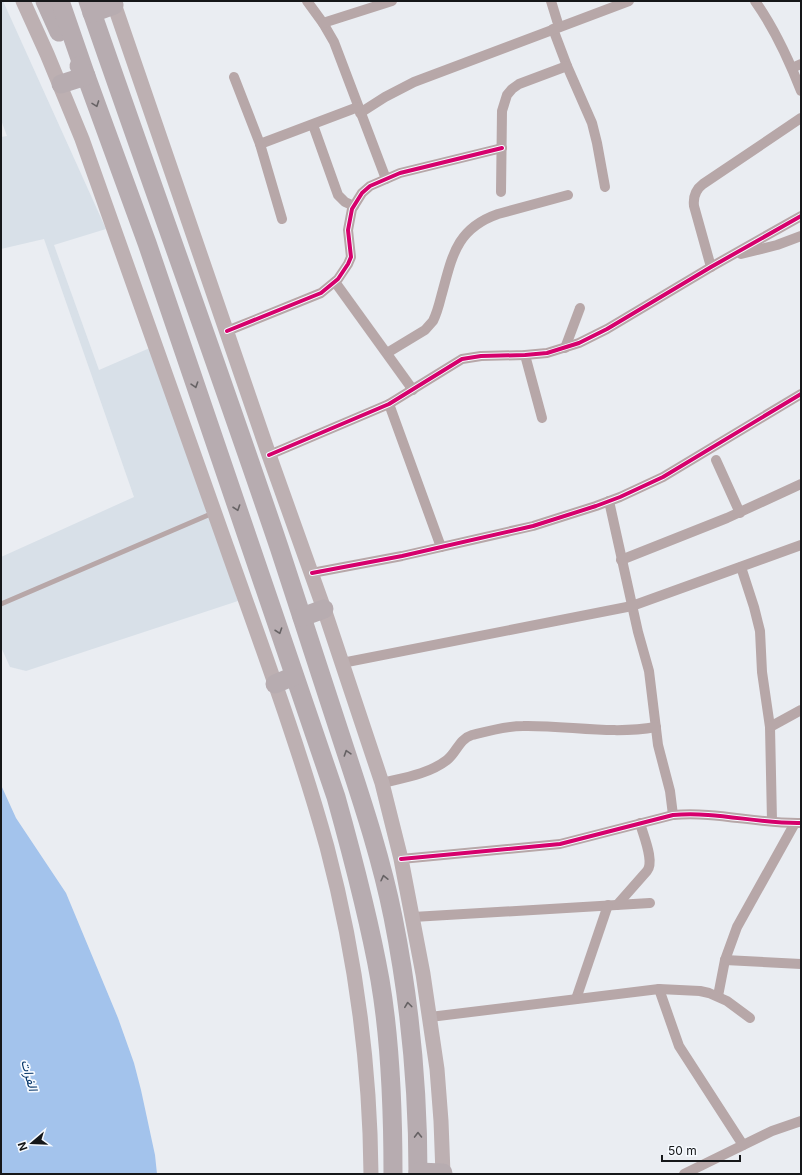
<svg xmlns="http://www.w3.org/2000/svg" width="802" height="1175" font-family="Inter,Vazirmatn,sans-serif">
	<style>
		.built { fill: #d8e0e8 }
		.water { fill: #a3c3ec }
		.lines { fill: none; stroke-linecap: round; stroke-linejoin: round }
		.lane { stroke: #b7a7a8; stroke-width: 5 }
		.street { stroke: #b7a7a8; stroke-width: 10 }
		.secondary { stroke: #bdb0b2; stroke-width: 15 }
		.highway { stroke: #b7acb0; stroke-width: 19 }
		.cycleway-casing { stroke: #f6faff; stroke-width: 6 }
		.cycleway { stroke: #d6006c; stroke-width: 4 }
		.oneway { stroke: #666264 }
		.labels { text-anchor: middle; stroke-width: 3.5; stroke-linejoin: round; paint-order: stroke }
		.water-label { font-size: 13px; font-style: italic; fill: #063568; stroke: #f6faff }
	</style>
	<rect width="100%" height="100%" fill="#eaedf2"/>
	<!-- built -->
	<polygon class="built" points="1,1 3,1 106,229 54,245 99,370 152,347 238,601 26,671 10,667 1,647 1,557 134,497 44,239 1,249 1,137 7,136 1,120"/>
	<!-- water -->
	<polygon class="water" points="1,785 16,818 66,893 118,1018 134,1063 141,1090 155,1155 157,1174 1,1174"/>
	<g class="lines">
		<!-- lane -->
		<polyline class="lane" points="1,604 213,513"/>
		<!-- street -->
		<g class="street">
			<polyline points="307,1 323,23 334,42 386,179"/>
			<polyline points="551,1 559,27"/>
			<path d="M755 1C774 28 789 60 801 91"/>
			<polyline points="323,23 392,1"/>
			<polyline points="553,29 567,66 592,123 597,143 605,187"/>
			<polyline points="792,68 801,64"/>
			<polyline points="234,77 260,144 282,219"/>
			<polyline points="360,113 385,97 414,82 629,1"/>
			<polyline points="313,125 338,195 345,202 354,206"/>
			<polyline points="260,144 358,107"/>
			<polyline points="501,192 502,111 507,95 512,89 519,84 567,66"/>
			<polyline points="741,254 777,245 801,236"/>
			<path d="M711 267 694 206C693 197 695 190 703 184L801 118"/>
			<polyline points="335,282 413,390"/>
			<polyline points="227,331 321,293 338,279 348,264 351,257 348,230 352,209 362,193 370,186 400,173 502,148"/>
			<polyline points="565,348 580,308"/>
			<path d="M387 353 425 330 433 321C437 313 439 305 441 297 452 258 455 229 498 214L568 195"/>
			<polyline points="525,355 542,418"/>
			<polyline points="389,404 441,547"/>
			<polyline points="269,455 389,404 462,359 481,356 525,355 547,353 579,343 607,329 711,267 801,216"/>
			<polyline points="716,460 740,513"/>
			<polyline points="609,501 638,632 649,671 658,745 670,791 673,815"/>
			<polyline points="621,560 727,518 801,484"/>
			<polyline points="741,567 754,607 760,631 762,672 770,727 772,821"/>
			<polyline points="312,573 402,556 533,526 596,506 620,497 663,477 801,394"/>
			<polyline points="342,663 632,606 801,545"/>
			<polyline points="770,727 801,710"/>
			<path d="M382 783C403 778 429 774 447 760 457 752 459 739 472 735 488 731 506 726 523 726 567 725 611 735 656 727"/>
			<path d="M401 859 560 844 673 815C716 811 758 824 801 823"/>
			<path d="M617 905 647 871C655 861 643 835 640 823"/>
			<polyline points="413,917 650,903"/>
			<polyline points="725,960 801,964"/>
			<polyline points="659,989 679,1046 743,1145"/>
			<polyline points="718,996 725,960 737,927 795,823"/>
			<polyline points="576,999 608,905"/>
			<polyline points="430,1017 659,989 700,991 709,993 727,1001 750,1018"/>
			<polyline points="684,1174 772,1131 801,1121"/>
		</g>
		<!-- secondary -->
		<g class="secondary">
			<path d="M23 1 47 54 82 139C131 276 179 412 227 548 262 647 299 746 327 847 355 953 370 1064 371 1174"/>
			<polyline points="113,1 269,455 324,609 382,783 401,859 423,974 437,1069 441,1121 443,1174"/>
		</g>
		<!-- highway -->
		<g class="highway">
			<polyline points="45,1 59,32"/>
			<path d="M60 1 86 76 147 243 336 797C353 858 369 918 380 980 391 1044 393 1110 393 1174"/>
			<path d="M88 1C151 183 217 364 279 547 300 611 321 675 342 740 361 798 381 857 393 917 410 1002 418 1087 418 1174"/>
			<polyline points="92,13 114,5"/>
			<polyline points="61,84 86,76 79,66"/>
			<polyline points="302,617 324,609"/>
			<polyline points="275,684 294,676"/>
			<polyline points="418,1172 443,1173"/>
		</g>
		<!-- cycleway casing -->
		<g class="cycleway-casing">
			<g id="cycleway">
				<polyline points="227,331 321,293 338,279 348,264 351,257 348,230 352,209 362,193 370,186 400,173 502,148"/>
				<polyline points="269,455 389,404 462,359 481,356 525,355 547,353 579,343 607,329 711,267 801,216"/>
				<polyline points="312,573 402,556 533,526 596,506 620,497 663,477 801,394"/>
				<path d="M401 859 560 844 673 815C716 811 758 824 801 823"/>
			</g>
		</g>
		<!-- cycleway -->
		<use href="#cycleway" class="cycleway"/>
	</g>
	<!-- one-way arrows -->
	<defs><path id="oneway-chevron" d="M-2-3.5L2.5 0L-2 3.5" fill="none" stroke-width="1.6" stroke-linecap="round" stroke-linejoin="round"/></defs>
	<g class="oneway">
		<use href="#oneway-chevron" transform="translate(96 104) rotate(70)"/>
		<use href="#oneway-chevron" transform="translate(195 385) rotate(72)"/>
		<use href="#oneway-chevron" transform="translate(237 508) rotate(71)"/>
		<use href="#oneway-chevron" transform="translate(279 631) rotate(71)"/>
		<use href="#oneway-chevron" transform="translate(347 753) rotate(-108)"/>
		<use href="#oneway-chevron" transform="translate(384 878) rotate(-103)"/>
		<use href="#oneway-chevron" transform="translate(408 1005) rotate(-97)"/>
		<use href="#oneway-chevron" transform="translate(418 1135) rotate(-91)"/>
	</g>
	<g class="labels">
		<!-- water labels -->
		<g class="water-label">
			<text transform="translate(30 1075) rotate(75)" y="5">الفرات</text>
		</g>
	</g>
	<!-- border -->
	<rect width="802" height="1175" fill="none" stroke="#151719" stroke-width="4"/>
	<!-- north arrow -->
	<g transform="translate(32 1143) rotate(251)" stroke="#f6faff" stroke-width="3" paint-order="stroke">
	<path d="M0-3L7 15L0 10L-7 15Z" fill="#151719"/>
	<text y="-6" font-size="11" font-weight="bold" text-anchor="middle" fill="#151719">N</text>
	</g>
	<!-- scale -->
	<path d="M662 1155v6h78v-6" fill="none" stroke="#151719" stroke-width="2"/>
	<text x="668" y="1155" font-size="12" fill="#151719" stroke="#f6faff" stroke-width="3" paint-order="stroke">50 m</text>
</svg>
